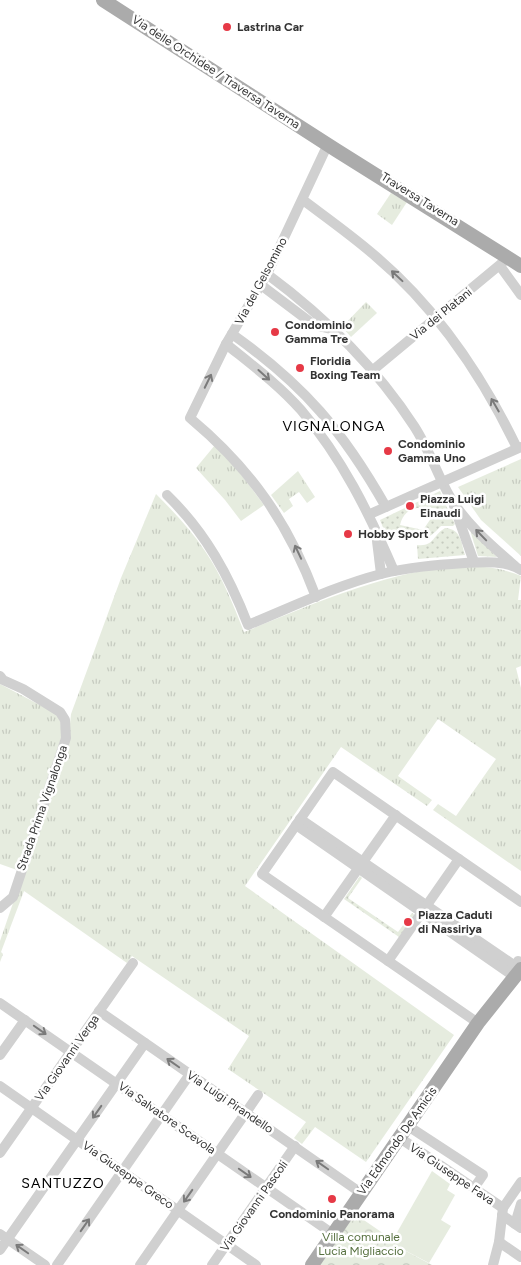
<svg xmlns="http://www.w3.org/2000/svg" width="521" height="1265" font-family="Figtree,sans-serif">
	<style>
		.grass { fill: url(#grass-tufts) }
		.park { fill: url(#park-crowns) }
		.garden { fill: url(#garden-dots) }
		.pitch { fill: #e6ecdf }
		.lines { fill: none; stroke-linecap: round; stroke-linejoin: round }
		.minor { stroke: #d0d0d0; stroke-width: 10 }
		.major { stroke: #ababab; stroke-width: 14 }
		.oneway { stroke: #7a7a7a }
		.poi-dot { fill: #e63946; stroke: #fff; stroke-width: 2 }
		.labels { text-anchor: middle; stroke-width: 5; stroke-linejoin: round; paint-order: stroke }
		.poi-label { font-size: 12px; font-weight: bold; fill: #333; stroke: #fff; text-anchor: start }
		.street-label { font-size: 12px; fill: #333; stroke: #fff }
		.park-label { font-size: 12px; fill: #56703f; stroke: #fff }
		.neighbourhood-label { font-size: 14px; letter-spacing: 1px; fill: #000; stroke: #fff }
	</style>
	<defs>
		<pattern id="grass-tufts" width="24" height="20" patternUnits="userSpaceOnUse" patternTransform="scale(1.25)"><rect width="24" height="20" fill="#e6ecdf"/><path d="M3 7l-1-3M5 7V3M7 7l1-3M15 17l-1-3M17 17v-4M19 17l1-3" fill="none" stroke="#c6cbc0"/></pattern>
		<pattern id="park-crowns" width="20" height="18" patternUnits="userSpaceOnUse" patternTransform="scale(1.25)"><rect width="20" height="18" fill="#e6ecdf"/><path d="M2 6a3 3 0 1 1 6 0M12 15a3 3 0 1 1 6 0" fill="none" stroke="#c6cbc0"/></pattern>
		<pattern id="garden-dots" width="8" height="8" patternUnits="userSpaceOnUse" patternTransform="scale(1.25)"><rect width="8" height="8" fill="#e6ecdf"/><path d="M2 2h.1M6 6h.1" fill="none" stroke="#c6cbc0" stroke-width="1.8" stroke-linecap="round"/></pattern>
	</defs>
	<rect width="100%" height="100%" fill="#fff"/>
	<!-- grass -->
	<g class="grass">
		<polygon points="391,193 407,202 392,225 377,214"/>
		<polygon points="366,302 377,313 351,337 342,327"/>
		<polygon points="215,445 231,461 264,505 241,521 225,500 196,468"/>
		<polygon points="521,459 521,556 481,520 458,487"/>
		<polygon points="298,471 315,497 307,503 299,492 289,499 293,506 284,513 271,495"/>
		<path d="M156 494C174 512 191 530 205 551 222 576 233 604 244 632 317 603 445 543 521 576L518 600H521V666L516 668 521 688V871L433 810 438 804 456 816 496 759 438 719 398 776 432 800 427 806 341 747 245 886 454 1035 366 1162 315 1127 302 1144 294 1138 306 1122 228 1069 249 1036 132 956 127 963 24 891 1 952 3 954 0 962V941L68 743 71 714 121 578Z"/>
		<polygon points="0,684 57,714 60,721 62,735 17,870 0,864"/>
	</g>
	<!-- park -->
	<polygon class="park" points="355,1214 393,1240 391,1243 432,1265 320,1265"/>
	<!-- garden -->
	<g class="garden">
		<path d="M440 491 448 510C429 508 406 501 400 525L423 530 436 511 450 514 455 524 453 526H441C422 546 430 531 411 534 407 535 403 537 399 538L384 530 380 520Z"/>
		<path d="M445 528C461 529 461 542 465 555L418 559 417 545C434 547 432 536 445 528Z"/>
		<polygon points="470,530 497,557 478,556"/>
		<polygon points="360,876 362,878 348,898 398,932 412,913 415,915 399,937 344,899"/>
	</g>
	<!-- pitch -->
	<polygon class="pitch" points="432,1171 450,1184 447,1190 455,1195 441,1220 451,1226 429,1263 391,1243"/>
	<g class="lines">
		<!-- minor -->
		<g class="minor">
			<path d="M303 200C327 218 351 235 373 254 436 307 482 375 517 448"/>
			<polyline points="500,266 521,295"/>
			<path d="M267 274C325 317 375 366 414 426 429 449 437 474 450 497 466 524 492 546 515 566"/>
			<polyline points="261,285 314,325 335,330"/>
			<path d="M232 334C304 385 343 431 386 507"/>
			<path d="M226 344C252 365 279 385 301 410 342 458 369 513 394 571"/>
			<polyline points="373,370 508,258"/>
			<path d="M167 495C206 533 229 576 248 625 292 607 335 586 381 574 409 567 436 565 465 563 482 562 506 560 521 570"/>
			<polyline points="454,506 474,562"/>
			<polyline points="370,514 521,447"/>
			<polyline points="377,541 381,574"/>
			<path d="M316 597C288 522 251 469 190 418L226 344 267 274 328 144"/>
			<polyline points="0,676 3,680 23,689 60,712 65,720 66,738 13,897 0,908"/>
			<polyline points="300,819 521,970"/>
			<polyline points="296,825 509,973"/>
			<polyline points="324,917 396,815"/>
			<polyline points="388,961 459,859"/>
			<polyline points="518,961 521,962"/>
			<polyline points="0,1003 333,1234"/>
			<polyline points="99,1011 361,1193"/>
			<polyline points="478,1023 262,874 333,772 521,902"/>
			<polyline points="0,1055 25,1020"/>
			<polyline points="0,1086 256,1265"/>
			<polyline points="408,1126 483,1175 474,1188"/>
			<polyline points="400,1138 503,1208 521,1182"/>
			<polyline points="0,1153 133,963"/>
			<polyline points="502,1215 521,1228"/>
			<polyline points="515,1224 521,1204"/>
			<polyline points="0,1234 45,1265"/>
			<polyline points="499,1242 521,1257"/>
			<polyline points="0,1250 145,1043"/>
			<polyline points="57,1265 190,1074"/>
			<polyline points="140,1265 258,1095"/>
			<polyline points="212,1265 295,1146"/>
			<polyline points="493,1265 499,1242 503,1208"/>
		</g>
		<!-- major -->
		<g class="major">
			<polyline points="103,0 336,150 521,266"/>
			<polyline points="312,1265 478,1023 521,969"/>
		</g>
	</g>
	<!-- one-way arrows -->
	<defs><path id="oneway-shaft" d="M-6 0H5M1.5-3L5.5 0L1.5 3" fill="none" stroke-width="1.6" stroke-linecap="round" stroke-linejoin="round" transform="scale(1.25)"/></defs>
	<g class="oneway">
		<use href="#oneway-shaft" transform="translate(397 276) rotate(-137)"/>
		<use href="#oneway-shaft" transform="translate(264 375) rotate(42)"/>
		<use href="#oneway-shaft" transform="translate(208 381) rotate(-64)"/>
		<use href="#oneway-shaft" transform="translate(495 405) rotate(-120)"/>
		<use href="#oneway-shaft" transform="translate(481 535) rotate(-134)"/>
		<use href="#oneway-shaft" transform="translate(298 552) rotate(-115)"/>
		<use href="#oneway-shaft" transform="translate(40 1030) rotate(35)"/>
		<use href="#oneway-shaft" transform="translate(173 1063) rotate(-145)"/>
		<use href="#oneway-shaft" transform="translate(97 1112) rotate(125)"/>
		<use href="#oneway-shaft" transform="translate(322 1165) rotate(-145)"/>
		<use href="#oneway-shaft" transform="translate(245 1173) rotate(35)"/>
		<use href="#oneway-shaft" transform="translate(188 1196) rotate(125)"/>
		<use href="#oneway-shaft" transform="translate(85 1225) rotate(-55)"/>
		<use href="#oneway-shaft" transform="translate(22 1249) rotate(-145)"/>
	</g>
	<!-- markers -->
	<g class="poi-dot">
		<circle cx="227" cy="27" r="5"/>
		<circle cx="275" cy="332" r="5"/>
		<circle cx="300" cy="368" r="5"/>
		<circle cx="388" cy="451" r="5"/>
		<circle cx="410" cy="506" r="5"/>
		<circle cx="348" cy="534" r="5"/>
		<circle cx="408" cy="922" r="5"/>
		<circle cx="332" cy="1199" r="5"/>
	</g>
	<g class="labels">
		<!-- poi labels -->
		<g class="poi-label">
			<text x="237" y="31">Lastrina Car</text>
			<text x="285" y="329">Condominio<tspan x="285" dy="14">Gamma Tre</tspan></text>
			<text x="310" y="365">Floridia<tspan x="310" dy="14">Boxing Team</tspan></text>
			<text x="398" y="448">Condominio<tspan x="398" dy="14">Gamma Uno</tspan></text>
			<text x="420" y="503">Piazza Luigi<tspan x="420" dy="14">Einaudi</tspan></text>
			<text x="358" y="538">Hobby Sport</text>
			<text x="418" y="919">Piazza Caduti<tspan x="418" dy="14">di Nassiriya</tspan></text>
			<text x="332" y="1218" text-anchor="middle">Condominio Panorama</text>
		</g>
		<!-- street labels -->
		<g class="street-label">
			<text transform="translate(216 72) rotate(33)" y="4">Via delle Orchidee / Traversa Taverna</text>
			<text transform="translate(420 199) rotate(32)" y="4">Traversa Taverna</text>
			<text transform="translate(261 281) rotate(-62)" y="4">Via del Gelsomino</text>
			<text transform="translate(441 314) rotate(-39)" y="4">Via dei Platani</text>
			<text transform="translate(42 808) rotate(-71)" y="4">Strada Prima Vignalonga</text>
			<text transform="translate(67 1058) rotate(-55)" y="4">Via Giovanni Verga</text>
			<text transform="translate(230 1102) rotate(34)" y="4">Via Luigi Pirandello</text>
			<text transform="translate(167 1118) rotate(35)" y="4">Via Salvatore Scevola</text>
			<text transform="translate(397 1141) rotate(-55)" y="4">Via Edmondo De Amicis</text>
			<text transform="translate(452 1174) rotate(34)" y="4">Via Giuseppe Fava</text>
			<text transform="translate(128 1175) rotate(35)" y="4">Via Giuseppe Greco</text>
			<text transform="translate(254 1206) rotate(-55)" y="4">Via Giovanni Pascoli</text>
		</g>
		<!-- park labels -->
		<g class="park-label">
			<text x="361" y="1241">Villa comunale<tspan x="361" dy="14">Lucia Migliaccio</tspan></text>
		</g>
		<!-- neighbourhood labels -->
		<g class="neighbourhood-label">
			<text x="334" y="431">VIGNALONGA</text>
			<text x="63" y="1188">SANTUZZO</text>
		</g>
	</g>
</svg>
